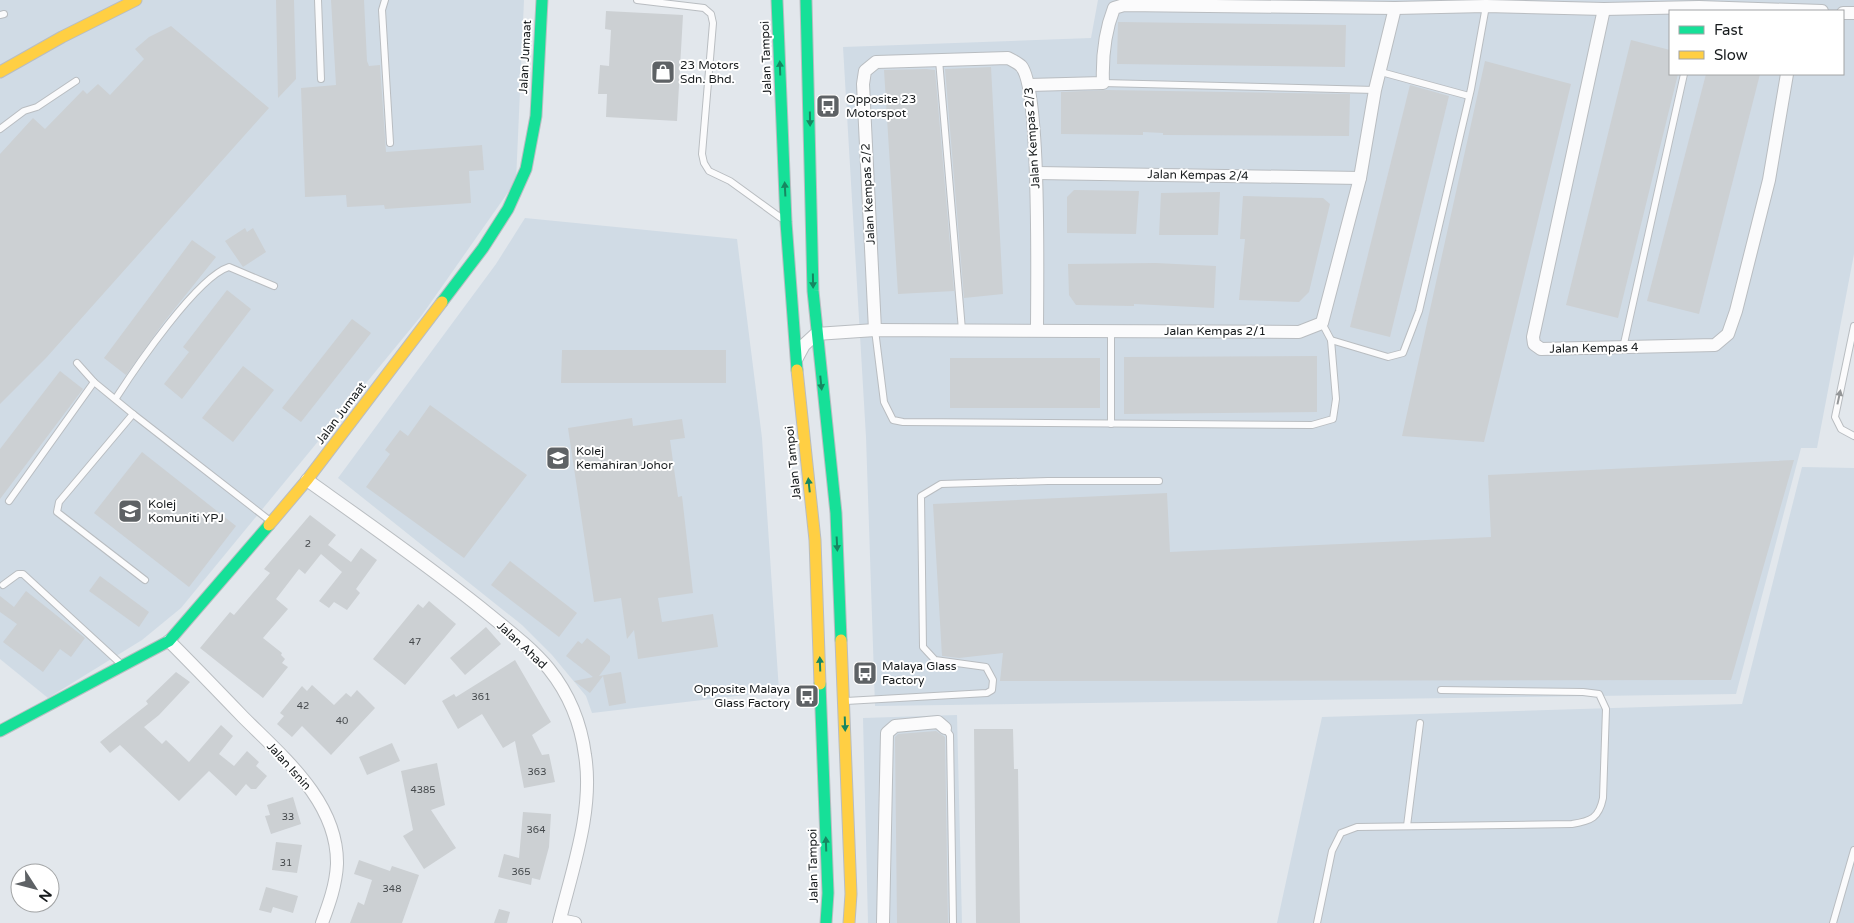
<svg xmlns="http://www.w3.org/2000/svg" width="1854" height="923" font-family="'Varela Round',sans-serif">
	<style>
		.built { fill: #d0dbe5; fill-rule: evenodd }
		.building { fill: #ccd0d3 }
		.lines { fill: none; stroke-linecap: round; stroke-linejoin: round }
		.lane-casing { stroke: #b9bdc1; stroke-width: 8 }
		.street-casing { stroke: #b9bdc1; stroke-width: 14 }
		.fast-casing { stroke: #b9bdc1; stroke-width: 13 }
		.slow-casing { stroke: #b9bdc1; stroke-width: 13 }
		.lane { stroke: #fbfbfc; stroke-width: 6 }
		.street { stroke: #fbfbfc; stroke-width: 12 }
		.fast { stroke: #16e098; stroke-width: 11 }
		.slow { stroke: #ffcf43; stroke-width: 11 }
		.oneway { fill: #168761 }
		.oneway2 { fill: #949698 }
		.labels { text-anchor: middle; stroke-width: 4; stroke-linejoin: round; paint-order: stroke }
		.number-label { font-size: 10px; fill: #45494c }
		.street-label { font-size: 12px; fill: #171b1d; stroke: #fff }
		.poi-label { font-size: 12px; fill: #171b1d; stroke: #fff; text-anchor: start }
	</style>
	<rect width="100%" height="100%" fill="#e2e7ec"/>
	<!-- built -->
	<g class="built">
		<polygon points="0,0 524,0 516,181 422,315 181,608 142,640 48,698 0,659"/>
		<path d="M1098 0H1854V254L1817 448H1801L1736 694 875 706 866 437 843 47 1091 38ZM1670 11H1843V74H1670Z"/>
		<polygon points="525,218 737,239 762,438 779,691 592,713 586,696 552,655 522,625 338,478 496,264"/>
		<polygon points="1802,467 1854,468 1854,923 1277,923 1322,717 1742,704"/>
		<polygon points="957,715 962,923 868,923 863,718"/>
	</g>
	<!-- building -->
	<g class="building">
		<polygon points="276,0 294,0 296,79 278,98"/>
		<polygon points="331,0 364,0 367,61 369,66 380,65 386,152 482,145 484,170 469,171 471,203 385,209 384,205 347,207 346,195 305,197 301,88 336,85"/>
		<polygon points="606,11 683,15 677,121 606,117 607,94 598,94 600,65 609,66 611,30 605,29"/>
		<polygon points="1118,22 1346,25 1345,67 1117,64"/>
		<polygon points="171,26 269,108 46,358 0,404 0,154 33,118 45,129 83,90 87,94 98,84 110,95 144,59 135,49 149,37"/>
		<polygon points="1631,40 1670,50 1670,74 1678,74 1618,318 1566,305"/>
		<polygon points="1485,61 1571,84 1484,442 1402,436"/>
		<polygon points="991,67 1003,294 964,298 945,69"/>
		<polygon points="926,69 935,70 954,291 898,294 884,70"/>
		<polygon points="1706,74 1760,74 1699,314 1647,301"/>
		<polygon points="1410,85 1449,96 1390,337 1350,327"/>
		<polygon points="1107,90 1350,94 1349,136 1163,135 1163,133 1143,132 1143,135 1061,134 1061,92"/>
		<polygon points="1074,190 1139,191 1136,234 1067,233 1067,197"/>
		<polygon points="1220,192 1218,235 1159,235 1161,193"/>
		<polygon points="1243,196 1323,198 1330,204 1309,292 1299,302 1239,300 1245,239 1240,239"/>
		<polygon points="245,228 247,232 253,228 266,252 243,267 225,241"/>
		<polygon points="192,240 216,257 164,322 126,375 104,358"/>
		<polygon points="1156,263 1216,266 1214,308 1134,304 1134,306 1076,305 1069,295 1068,264"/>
		<polygon points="227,290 251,309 182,399 164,384 189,352 183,347"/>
		<polygon points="352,319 371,333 301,422 282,408"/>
		<polygon points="562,350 726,350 726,383 561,383"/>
		<polygon points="1317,356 1317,412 1124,414 1124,357"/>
		<rect x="950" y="358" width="150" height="50"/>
		<polygon points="243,366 274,390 233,442 202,418"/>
		<polygon points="60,371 83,389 0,499 0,449"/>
		<polygon points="430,405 527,475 464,558 366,487 390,454 385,450 400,430 408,436"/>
		<polygon points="632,418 633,426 682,419 685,438 670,440 678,497 682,496 693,593 658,598 662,622 713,614 718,647 638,659 634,630 627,639 621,598 594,602 568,428"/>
		<polygon points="142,452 236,526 189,587 94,513"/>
		<polygon points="1794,460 1731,680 1000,681 1003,653 959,658 942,656 933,504 1167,493 1170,552 1491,537 1488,475"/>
		<polygon points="310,515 336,535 328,545 351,562 361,548 377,560 356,589 360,593 347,610 334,602 329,608 319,601 342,572 321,554 305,574 299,569 276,599 288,609 263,638 282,653 281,655 285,659 282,663 288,667 263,698 200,648 230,612 234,615 270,573 264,569"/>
		<polygon points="510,561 577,613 559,637 491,585"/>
		<polygon points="100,576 149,612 139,627 89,591"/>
		<polygon points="26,591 85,638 71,657 60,649 43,672 3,642 17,624 0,612 0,596 14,607"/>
		<polygon points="429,601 456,624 405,685 373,659 418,604 423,608"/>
		<polygon points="486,627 501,644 465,675 450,658"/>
		<polygon points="587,638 610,656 610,661 599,676 621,672 626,703 609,706 603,676 590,693 574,681 593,677 566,656 578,641 582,644"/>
		<polygon points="515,660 551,722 532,735 542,755 549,754 555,782 524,788 515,741 503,748 482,714 458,729 442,701 454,694 456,697"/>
		<polygon points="176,672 190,682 159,715 144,727 162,744 166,740 189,762 221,725 233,736 219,754 234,766 247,751 259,762 256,766 267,776 256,789 251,789 246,784 236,796 209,771 179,801 120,745 110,753 100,742 148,704 146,701"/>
		<polygon points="312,685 334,705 346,693 351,697 357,690 375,708 331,755 302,726 292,737 277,724 284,716 280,713 302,686 307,691"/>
		<polygon points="974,729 1013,729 1014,769 1018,769 1020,923 976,923"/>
		<polygon points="936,731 945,737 948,923 897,923 895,737 898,734"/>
		<polygon points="392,743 400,761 367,775 359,757"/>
		<polygon points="437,763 445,805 431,810 456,848 424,869 403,836 413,830 401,771"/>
		<polygon points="293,797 301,824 271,834 265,816 270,815 267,805"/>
		<polygon points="523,812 551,814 549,847 540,880 532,878 531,885 498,877 504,854 519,858"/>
		<polygon points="276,842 302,845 297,873 272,870"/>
		<polygon points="359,860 390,871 392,866 419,875 402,923 350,923 358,902 364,905 372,880 354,874"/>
		<polygon points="266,887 298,896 293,913 273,907 271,913 259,910"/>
		<polygon points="499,909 510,912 507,923 494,923"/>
	</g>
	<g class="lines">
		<!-- lane casing -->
		<g class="lane-casing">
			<g id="lane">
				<polyline points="318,0 321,79"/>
				<polyline points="385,0 382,10 390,143"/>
				<polyline points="637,0 704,8 711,14 713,23 702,154 704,163 709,171 730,181 781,218"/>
				<polyline points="0,15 4,14"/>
				<polyline points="939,60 962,330"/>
				<polyline points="1381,72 1469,96"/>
				<polyline points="1103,83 1375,90"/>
				<polyline points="0,129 24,111 37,107 76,81"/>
				<polyline points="1322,323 1331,340 1388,357 1403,353 1419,311 1471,89 1486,6"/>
				<polyline points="1854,326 1835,417 1841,429 1854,436"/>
				<polyline points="875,330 884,402 893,420 903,422 1312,425 1333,419 1336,399 1331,340"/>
				<polyline points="1623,348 1684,74"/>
				<polyline points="77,363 94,382 133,414 269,520"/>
				<path d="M116 398C136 367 197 277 229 267L274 286"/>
				<polyline points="133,414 59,502 57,512 145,580"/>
				<polyline points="1111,424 1111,331"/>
				<polyline points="9,501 94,382"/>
				<polyline points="3,585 18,574 23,574 121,664"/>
				<polyline points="846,701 987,693 992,690 993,680 986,667 935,660 923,647 921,496 941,484 1048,481 1159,481"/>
				<polyline points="945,728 950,735 953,923"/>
				<polyline points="1407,826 1420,723"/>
				<path d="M1317 923 1332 851 1341 833 1357 827 1572 824C1591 821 1599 818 1603 798L1606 709 1599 694 1583 692 1441 690"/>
				<polyline points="1833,923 1854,850"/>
			</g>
		</g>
		<!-- street casing -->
		<g class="street-casing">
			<g id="street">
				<polyline points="1604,9 1533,337 1534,344 1541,349 1715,345 1728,334 1736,311 1769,180 1787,74"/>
				<polyline points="1843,13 1854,13"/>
				<path d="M1029 85 1103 83C1102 58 1105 31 1114 8L1124 5 1395 8 1486 6 1604 9 1699 7 1822 11"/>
				<polyline points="1037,173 1360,178"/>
				<path d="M875 330 863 84 865 71 876 62 1008 58C1012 60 1018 63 1021 66 1041 87 1037 290 1037 330"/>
				<polyline points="797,358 804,345 816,334 875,330 1299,332 1322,323 1360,178 1375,90 1395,8"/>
				<path d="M307 480C366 522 425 563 481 608 504 627 530 646 549 669 569 694 581 724 585 755 594 810 572 870 559 923"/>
				<path d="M169 641C194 666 219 692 243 717 283 757 338 802 337 864 336 885 329 904 322 923"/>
				<polyline points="560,920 575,923"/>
				<polyline points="883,923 887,733 895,726 938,722 945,728"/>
			</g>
		</g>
		<!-- fast casing -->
		<g class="fast-casing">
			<g id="fast">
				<polyline points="777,0 786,222 797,370"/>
				<polyline points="806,0 813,291 836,513 841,640"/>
				<polyline points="442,302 483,248 508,209 526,169 536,116 542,0"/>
				<polyline points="820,684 828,893 826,923"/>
				<polyline points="0,731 169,641 269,525"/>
			</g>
		</g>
		<!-- slow casing -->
		<g class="slow-casing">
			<g id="slow">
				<polyline points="0,72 62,37 136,0"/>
				<polyline points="797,370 815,540 820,684"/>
				<polyline points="269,525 307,480 442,302"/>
				<polyline points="841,640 851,894 849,923"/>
			</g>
		</g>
		<!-- lane -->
		<use href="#lane" class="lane"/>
		<!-- street -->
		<use href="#street" class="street"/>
		<!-- fast -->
		<use href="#fast" class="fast"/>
		<!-- slow -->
		<use href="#slow" class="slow"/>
	</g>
	<!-- one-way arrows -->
	<defs><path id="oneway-solid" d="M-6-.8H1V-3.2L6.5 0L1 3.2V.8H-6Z" transform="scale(1.25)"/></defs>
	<g class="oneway">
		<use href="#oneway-solid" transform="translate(780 68) rotate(-92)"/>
		<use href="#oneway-solid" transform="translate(810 119) rotate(89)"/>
		<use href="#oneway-solid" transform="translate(785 189) rotate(-93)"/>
		<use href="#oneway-solid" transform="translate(813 281) rotate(89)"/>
		<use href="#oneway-solid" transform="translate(821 383) rotate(84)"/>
		<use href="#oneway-solid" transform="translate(809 485) rotate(-96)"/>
		<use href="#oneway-solid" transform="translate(837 544) rotate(87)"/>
		<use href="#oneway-solid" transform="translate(820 664) rotate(-92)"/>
		<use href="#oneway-solid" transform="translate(845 724) rotate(88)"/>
		<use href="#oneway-solid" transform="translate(826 844) rotate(-92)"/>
	</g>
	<use class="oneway2" href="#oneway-solid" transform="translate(1839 397) rotate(-78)"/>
	<!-- icons -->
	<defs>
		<g id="shop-square" transform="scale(1.25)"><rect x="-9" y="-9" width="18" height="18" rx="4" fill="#5e6265" stroke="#fff"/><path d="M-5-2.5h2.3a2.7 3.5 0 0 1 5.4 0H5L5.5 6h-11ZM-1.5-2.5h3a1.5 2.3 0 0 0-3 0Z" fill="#fff"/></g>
		<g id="bus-square" transform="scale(1.25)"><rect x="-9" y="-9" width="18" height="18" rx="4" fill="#5e6265" stroke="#fff"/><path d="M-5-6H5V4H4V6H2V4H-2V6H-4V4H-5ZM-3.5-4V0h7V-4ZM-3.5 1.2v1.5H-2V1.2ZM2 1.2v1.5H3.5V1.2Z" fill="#fff"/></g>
		<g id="university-square" transform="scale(1.25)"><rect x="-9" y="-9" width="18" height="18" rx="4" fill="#5e6265" stroke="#fff"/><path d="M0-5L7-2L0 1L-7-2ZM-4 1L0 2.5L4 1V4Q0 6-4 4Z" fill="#fff"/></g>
	</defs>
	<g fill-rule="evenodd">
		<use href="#shop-square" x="663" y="72"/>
		<use href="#bus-square" x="828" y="106"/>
		<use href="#university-square" x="558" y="458"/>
		<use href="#university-square" x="130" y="511"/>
		<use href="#bus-square" x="865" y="673"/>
		<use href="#bus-square" x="807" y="696"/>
	</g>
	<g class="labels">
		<!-- number labels -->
		<g class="number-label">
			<text x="308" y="547">2</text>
			<text x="415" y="645">47</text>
			<text x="481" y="700">361</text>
			<text x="303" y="709">42</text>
			<text x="342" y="724">40</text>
			<text x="537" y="775">363</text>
			<text x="423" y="793">4385</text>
			<text x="288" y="820">33</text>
			<text x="536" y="833">364</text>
			<text x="286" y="866">31</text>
			<text x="521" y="875">365</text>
			<text x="392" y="892">348</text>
		</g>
		<!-- street labels -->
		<g class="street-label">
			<text transform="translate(525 57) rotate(-87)" y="4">Jalan Jumaat</text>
			<text transform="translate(766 58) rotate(-92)" y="4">Jalan Tampoi</text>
			<text transform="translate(1032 138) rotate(-94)" y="4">Jalan Kempas 2/3</text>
			<text transform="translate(1198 175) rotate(1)" y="4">Jalan Kempas 2/4</text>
			<text transform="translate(868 194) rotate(-93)" y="4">Jalan Kempas 2/2</text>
			<text x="1215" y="335">Jalan Kempas 2/1</text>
			<text transform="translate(1594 348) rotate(-1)" y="4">Jalan Kempas 4</text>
			<text transform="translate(341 413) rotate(-53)" y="4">Jalan Jumaat</text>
			<text transform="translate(793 463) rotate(-96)" y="4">Jalan Tampoi</text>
			<text transform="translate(522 645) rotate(43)" y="4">Jalan Ahad</text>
			<text transform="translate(289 766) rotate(48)" y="4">Jalan Isnin</text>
			<text transform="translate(813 866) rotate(-91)" y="4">Jalan Tampoi</text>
		</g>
		<!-- poi labels -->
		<g class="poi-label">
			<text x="680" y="69">23 Motors<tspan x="680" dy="14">Sdn. Bhd.</tspan></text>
			<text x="846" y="103">Opposite 23<tspan x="846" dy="14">Motorspot</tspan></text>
			<text x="576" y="455">Kolej<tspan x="576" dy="14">Kemahiran Johor</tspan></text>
			<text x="148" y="508">Kolej<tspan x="148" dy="14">Komuniti YPJ</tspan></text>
			<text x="882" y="670">Malaya Glass<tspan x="882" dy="14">Factory</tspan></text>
			<text x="790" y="693" text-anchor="end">Opposite Malaya<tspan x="790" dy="14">Glass Factory</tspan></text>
		</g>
	</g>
	<!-- legend -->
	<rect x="1669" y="10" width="175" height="65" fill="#ffffff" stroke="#a2a4a5"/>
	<rect x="1679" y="26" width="25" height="8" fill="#16e098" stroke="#a2a4a5"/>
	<text x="1714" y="35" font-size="15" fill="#171b1d">Fast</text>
	<rect x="1679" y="51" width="25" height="8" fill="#ffcf43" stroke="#a2a4a5"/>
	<text x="1714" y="60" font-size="15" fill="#171b1d">Slow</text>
	<!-- north arrow -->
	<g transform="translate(35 888) rotate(126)"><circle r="24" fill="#ffffff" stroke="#a2a4a5"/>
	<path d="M0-4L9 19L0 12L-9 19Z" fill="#5e6265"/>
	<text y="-8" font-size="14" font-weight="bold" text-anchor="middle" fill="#171b1d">N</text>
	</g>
</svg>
